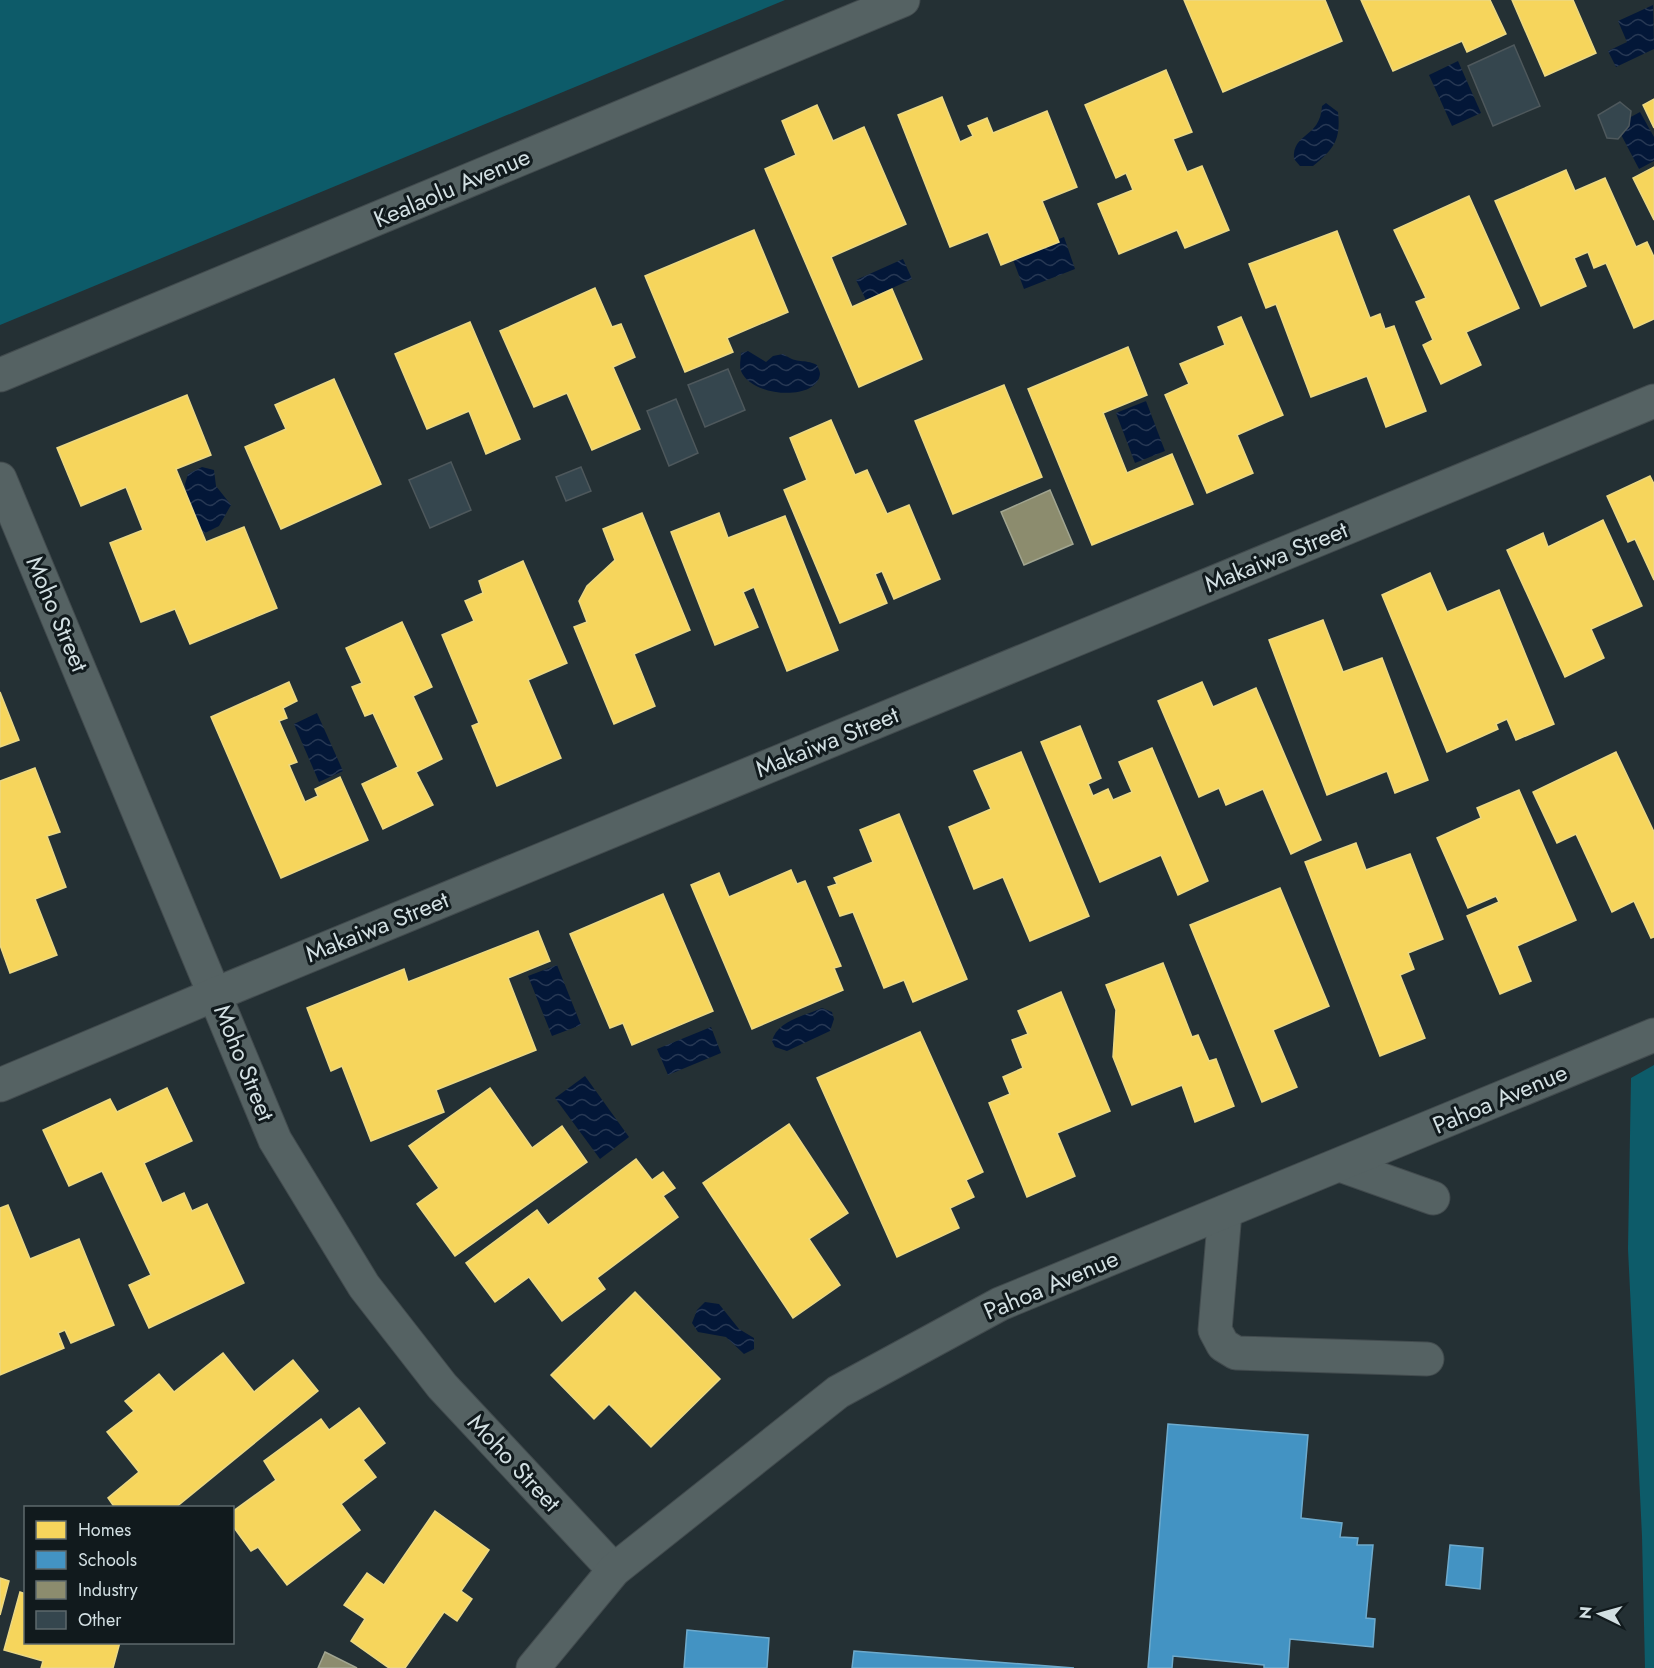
<svg xmlns="http://www.w3.org/2000/svg" width="1654" height="1668" font-family="Jost,sans-serif">
	<style>
		.green { fill: #0d5b69 }
		.water { fill: url(#water-waves) }
		.homes { fill: #f6d55c; stroke: #ebd884; stroke-width: 1.5 }
		.schools { fill: #4393c3; stroke: #6eaacc; stroke-width: 1.5 }
		.industry { fill: #8c8c6e; stroke: #a1a591; stroke-width: 1.5 }
		.building { fill: #35464e; stroke: #4e585c; stroke-width: 1.5 }
		.lines { fill: none; stroke-linecap: round; stroke-linejoin: round }
		.minor-casing { stroke: #424b4e; stroke-width: 35 }
		.minor { stroke: #556263; stroke-width: 33 }
		.labels { text-anchor: middle; stroke-width: 6; stroke-linejoin: round; paint-order: stroke }
		.street-label { font-size: 24px; fill: #d2dfe2; stroke: #111a1d }
	</style>
	<defs>
		<pattern id="water-waves" width="16" height="10" patternUnits="userSpaceOnUse" patternTransform="scale(1.5)"><rect width="16" height="10" fill="#031738"/><path d="M0 5q4-4 8 0t8 0" fill="none" stroke="#273854"/></pattern>
	</defs>
	<rect width="100%" height="100%" fill="#243034"/>
	<!-- green -->
	<g class="green">
		<polygon points="0,0 785,0 0,325"/>
		<polygon points="1654,1065 1654,1668 1645,1668 1642,1536 1628,1249 1631,1078"/>
	</g>
	<!-- water -->
	<g class="water">
		<polygon points="1653,5 1654,49 1616,67 1608,51 1627,42 1618,21"/>
		<polygon points="1458,61 1481,113 1452,126 1429,75"/>
		<path d="M1326 103 1338 112C1341 140 1334 149 1313 166H1300L1294 159C1292 132 1320 139 1322 106Z"/>
		<polygon points="1640,112 1654,137 1654,161 1639,169 1616,125"/>
		<polygon points="1064,237 1075,269 1024,289 1012,257"/>
		<polygon points="903,259 912,279 866,300 856,280"/>
		<path d="M748 351 766 362 773 356 783 354C799 365 803 358 817 365 818 368 820 371 820 374 817 402 751 397 741 371 739 366 741 358 741 353Z"/>
		<polygon points="1146,401 1165,451 1135,463 1116,413"/>
		<polygon points="202,467 214,470 216,486 231,505 219,526 205,533 192,529 185,484 188,474"/>
		<polygon points="317,713 343,771 319,782 294,724"/>
		<polygon points="557,965 581,1025 552,1036 528,976"/>
		<path d="M822 1008 832 1012 834 1019 830 1031 787 1051 775 1047 772 1041C777 1021 804 1016 822 1008Z"/>
		<polygon points="711,1027 721,1053 668,1075 657,1049"/>
		<polygon points="585,1076 629,1137 600,1159 555,1098"/>
		<polygon points="705,1302 719,1304 739,1329 754,1338 754,1349 744,1354 726,1337 698,1332 692,1323 697,1310"/>
	</g>
	<!-- homes -->
	<g class="homes">
		<polygon points="1184,0 1325,0 1342,41 1223,92"/>
		<polygon points="1361,0 1490,0 1506,34 1467,52 1462,41 1393,71"/>
		<polygon points="1512,0 1573,0 1596,53 1545,76"/>
		<polygon points="1166,70 1192,132 1173,139 1187,172 1202,166 1229,230 1185,248 1177,230 1119,254 1098,204 1133,190 1126,173 1116,178 1085,105"/>
		<polygon points="942,97 960,142 973,136 968,126 987,118 993,133 1047,111 1077,187 1042,201 1059,242 1001,265 988,232 950,247 898,115"/>
		<polygon points="1654,99 1654,128 1643,105"/>
		<polygon points="817,105 833,141 864,127 906,224 831,257 852,307 892,289 922,359 859,387 765,169 796,155 782,121"/>
		<polygon points="1654,167 1654,220 1633,178"/>
		<polygon points="1566,170 1575,191 1605,178 1636,247 1647,242 1654,257 1654,319 1634,328 1606,263 1594,268 1588,252 1574,258 1586,286 1541,306 1495,201"/>
		<polygon points="1469,196 1519,308 1466,332 1481,365 1441,384 1423,345 1433,340 1416,302 1426,298 1394,230"/>
		<polygon points="754,230 788,312 727,338 733,352 685,372 645,276"/>
		<polygon points="1337,231 1370,318 1380,314 1385,329 1394,326 1426,411 1386,427 1367,376 1311,397 1276,304 1266,308 1249,264"/>
		<polygon points="595,288 612,327 621,324 635,357 613,367 640,429 592,450 567,393 534,407 500,331"/>
		<polygon points="1241,317 1283,415 1237,435 1253,473 1207,493 1165,395 1189,384 1180,364 1225,345 1218,327"/>
		<polygon points="470,322 520,439 486,454 469,411 427,429 395,354"/>
		<polygon points="1128,347 1147,395 1103,413 1127,473 1172,454 1193,504 1092,545 1028,389"/>
		<polygon points="334,379 381,484 281,529 245,447 286,429 275,405"/>
		<polygon points="1004,385 1042,477 953,514 915,421"/>
		<polygon points="187,395 211,455 176,469 206,542 244,527 277,608 190,644 175,609 141,622 110,543 143,530 126,487 81,506 57,448"/>
		<polygon points="831,420 855,475 867,470 887,514 909,505 940,579 894,599 882,571 875,574 887,603 840,623 784,490 807,480 790,438"/>
		<polygon points="1650,476 1654,484 1654,580 1635,539 1628,542 1607,496"/>
		<polygon points="642,513 690,630 634,654 655,706 614,724 574,627 587,622 579,601 587,586 615,560 603,529"/>
		<polygon points="719,513 728,538 785,516 838,650 787,671 754,587 743,592 758,627 715,645 671,532"/>
		<polygon points="1603,520 1642,606 1591,629 1604,658 1565,677 1507,550 1543,533 1548,547"/>
		<polygon points="523,561 567,663 528,680 561,758 497,786 472,726 479,723 442,635 474,621 465,601 483,593 479,581"/>
		<polygon points="1430,573 1447,612 1499,590 1554,724 1516,740 1507,719 1496,724 1498,729 1447,752 1382,595"/>
		<polygon points="1323,620 1343,672 1382,658 1428,780 1395,793 1387,771 1327,795 1269,640"/>
		<polygon points="402,622 432,687 413,696 442,759 416,772 433,805 383,829 362,784 398,767 373,713 365,716 352,687 362,683 346,648"/>
		<polygon points="289,682 297,701 283,708 287,718 279,721 297,762 289,765 305,802 318,796 315,789 340,777 368,840 281,878 211,717"/>
		<polygon points="1202,682 1213,707 1256,688 1321,840 1291,854 1263,789 1226,805 1219,788 1199,797 1158,701"/>
		<polygon points="0,692 19,740 0,747"/>
		<polygon points="1080,726 1101,778 1088,784 1093,796 1108,789 1113,800 1132,792 1119,762 1152,748 1208,881 1178,895 1161,855 1100,882 1041,742"/>
		<polygon points="1021,752 1089,916 1030,941 1003,877 974,889 949,827 991,809 974,771"/>
		<polygon points="1616,752 1654,832 1654,937 1651,938 1634,901 1612,912 1576,834 1557,843 1533,792"/>
		<polygon points="35,768 60,832 47,836 66,887 35,899 57,955 10,973 0,945 0,781"/>
		<polygon points="1519,790 1576,920 1517,946 1531,981 1500,994 1467,916 1499,902 1496,896 1468,908 1437,838 1481,818 1477,808"/>
		<polygon points="899,814 967,979 913,1002 904,980 884,988 853,912 840,916 828,887 837,884 834,878 873,862 860,830"/>
		<polygon points="1356,843 1366,870 1410,854 1443,939 1408,953 1414,969 1400,975 1425,1038 1380,1056 1305,862"/>
		<polygon points="791,870 797,884 805,881 841,966 834,968 843,990 752,1029 691,885 719,873 729,897"/>
		<polygon points="1280,888 1329,1006 1273,1030 1297,1087 1262,1102 1190,925"/>
		<polygon points="663,894 713,1011 632,1045 623,1023 610,1028 570,934"/>
		<polygon points="538,931 550,961 508,978 536,1050 436,1090 444,1112 371,1141 342,1066 331,1071 307,1008 404,969 408,982"/>
		<polygon points="1163,963 1192,1037 1198,1035 1209,1061 1216,1059 1234,1106 1195,1122 1182,1085 1132,1105 1113,1057 1116,1010 1106,985"/>
		<polygon points="1061,992 1110,1111 1057,1133 1075,1176 1027,1197 989,1103 1010,1094 1003,1077 1023,1068 1012,1040 1028,1034 1018,1011"/>
		<polygon points="920,1032 983,1172 966,1180 974,1197 950,1208 959,1228 897,1257 817,1078"/>
		<polygon points="167,1088 192,1141 144,1163 162,1203 184,1193 192,1211 207,1204 244,1283 149,1328 129,1285 151,1275 102,1171 69,1186 43,1130 110,1099 117,1112"/>
		<polygon points="490,1088 532,1148 562,1126 587,1162 455,1256 417,1204 439,1188 409,1146"/>
		<polygon points="789,1124 848,1213 809,1239 840,1285 793,1318 703,1183"/>
		<polygon points="636,1159 652,1180 663,1172 675,1188 663,1196 678,1217 597,1278 605,1289 562,1321 529,1277 495,1302 466,1263 537,1210 548,1225"/>
		<polygon points="8,1205 30,1259 79,1239 114,1325 71,1343 65,1330 58,1333 64,1348 0,1375 0,1208"/>
		<polygon points="635,1292 720,1379 651,1447 609,1404 594,1419 551,1375"/>
		<polygon points="223,1353 254,1392 293,1360 318,1391 175,1508 115,1508 108,1498 139,1472 107,1432 134,1411 125,1401 159,1374 174,1392"/>
		<polygon points="359,1408 385,1443 363,1460 376,1477 341,1504 360,1530 287,1585 258,1547 251,1551 232,1525 232,1512 276,1480 264,1461 321,1419 329,1430"/>
		<polygon points="435,1511 489,1550 461,1591 472,1599 457,1621 444,1612 405,1668 389,1668 351,1641 365,1619 344,1605 367,1573 384,1585"/>
		<polygon points="0,1578 9,1581 0,1615"/>
		<polygon points="20,1592 26,1594 26,1642 120,1642 113,1668 41,1668 43,1661 4,1650"/>
	</g>
	<!-- schools -->
	<g class="schools">
		<polygon points="1168,1424 1308,1435 1301,1518 1342,1523 1340,1537 1358,1538 1357,1545 1373,1545 1366,1618 1375,1619 1373,1647 1290,1639 1288,1668 1264,1668 1264,1665 1173,1656 1172,1668 1148,1668"/>
		<polygon points="1450,1545 1483,1548 1480,1589 1446,1585"/>
		<polygon points="687,1630 769,1638 767,1668 684,1668"/>
		<polygon points="854,1651 1074,1668 852,1668"/>
	</g>
	<!-- industry -->
	<g class="industry">
		<polygon points="1050,490 1073,544 1024,565 1001,512"/>
		<polygon points="325,1652 357,1668 318,1668"/>
	</g>
	<!-- building -->
	<g class="building">
		<polygon points="1514,45 1540,106 1493,126 1468,66"/>
		<polygon points="1620,102 1631,111 1629,126 1618,139 1607,138 1598,115"/>
		<polygon points="728,369 745,410 705,427 688,385"/>
		<polygon points="676,399 698,453 669,466 647,411"/>
		<polygon points="451,462 471,510 430,528 409,480"/>
		<polygon points="581,467 591,491 566,501 556,477"/>
	</g>
	<g class="lines">
		<!-- minor casing -->
		<g class="minor-casing">
			<g id="minor">
				<polyline points="0,375 903,0"/>
				<polyline points="0,479 275,1140 364,1286 442,1386 614,1570"/>
				<polyline points="0,1085 216,994 1654,401"/>
				<polyline points="1340,1165 1433,1198"/>
				<polyline points="1225,1212 1215,1330 1223,1345 1236,1353 1427,1359"/>
				<polyline points="533,1668 614,1570 838,1392 1000,1304 1654,1035"/>
			</g>
		</g>
		<!-- minor -->
		<use href="#minor" class="minor"/>
	</g>
	<g class="labels">
		<!-- street labels -->
		<g class="street-label">
			<text transform="translate(452 188) rotate(-23)" y="8">Kealaolu Avenue</text>
			<text transform="translate(1276 557) rotate(-22)" y="8">Makaiwa Street</text>
			<text transform="translate(57 614) rotate(67)" y="8">Moho Street</text>
			<text transform="translate(827 742) rotate(-22)" y="8">Makaiwa Street</text>
			<text transform="translate(377 927) rotate(-22)" y="8">Makaiwa Street</text>
			<text transform="translate(244 1063) rotate(68)" y="8">Moho Street</text>
			<text transform="translate(1500 1099) rotate(-23)" y="8">Pahoa Avenue</text>
			<text transform="translate(1051 1285) rotate(-23)" y="8">Pahoa Avenue</text>
			<text transform="translate(514 1463) rotate(47)" y="8">Moho Street</text>
		</g>
	</g>
	<!-- legend -->
	<rect x="24" y="1506" width="210" height="138" fill="#111a1d" stroke="#5e696c" stroke-width="1.5"/>
	<rect x="36" y="1521" width="30" height="18" fill="#f6d55c" stroke="#5e696c" stroke-width="1.5"/>
	<text x="78" y="1536" font-size="18" fill="#d2dfe2">Homes</text>
	<rect x="36" y="1551" width="30" height="18" fill="#4393c3" stroke="#5e696c" stroke-width="1.5"/>
	<text x="78" y="1566" font-size="18" fill="#d2dfe2">Schools</text>
	<rect x="36" y="1581" width="30" height="18" fill="#8c8c6e" stroke="#5e696c" stroke-width="1.5"/>
	<text x="78" y="1596" font-size="18" fill="#d2dfe2">Industry</text>
	<rect x="36" y="1611" width="30" height="18" fill="#35464e" stroke="#5e696c" stroke-width="1.5"/>
	<text x="78" y="1626" font-size="18" fill="#d2dfe2">Other</text>
	<!-- north arrow -->
	<g transform="translate(1600 1614) rotate(275)" stroke="#111a1d" stroke-width="4.5" paint-order="stroke">
	<path d="M0-4.5L10 22L0 15L-10 22Z" fill="#d2dfe2"/>
	<text y="-9" font-size="16" font-weight="bold" text-anchor="middle" fill="#d2dfe2">N</text>
	</g>
</svg>
